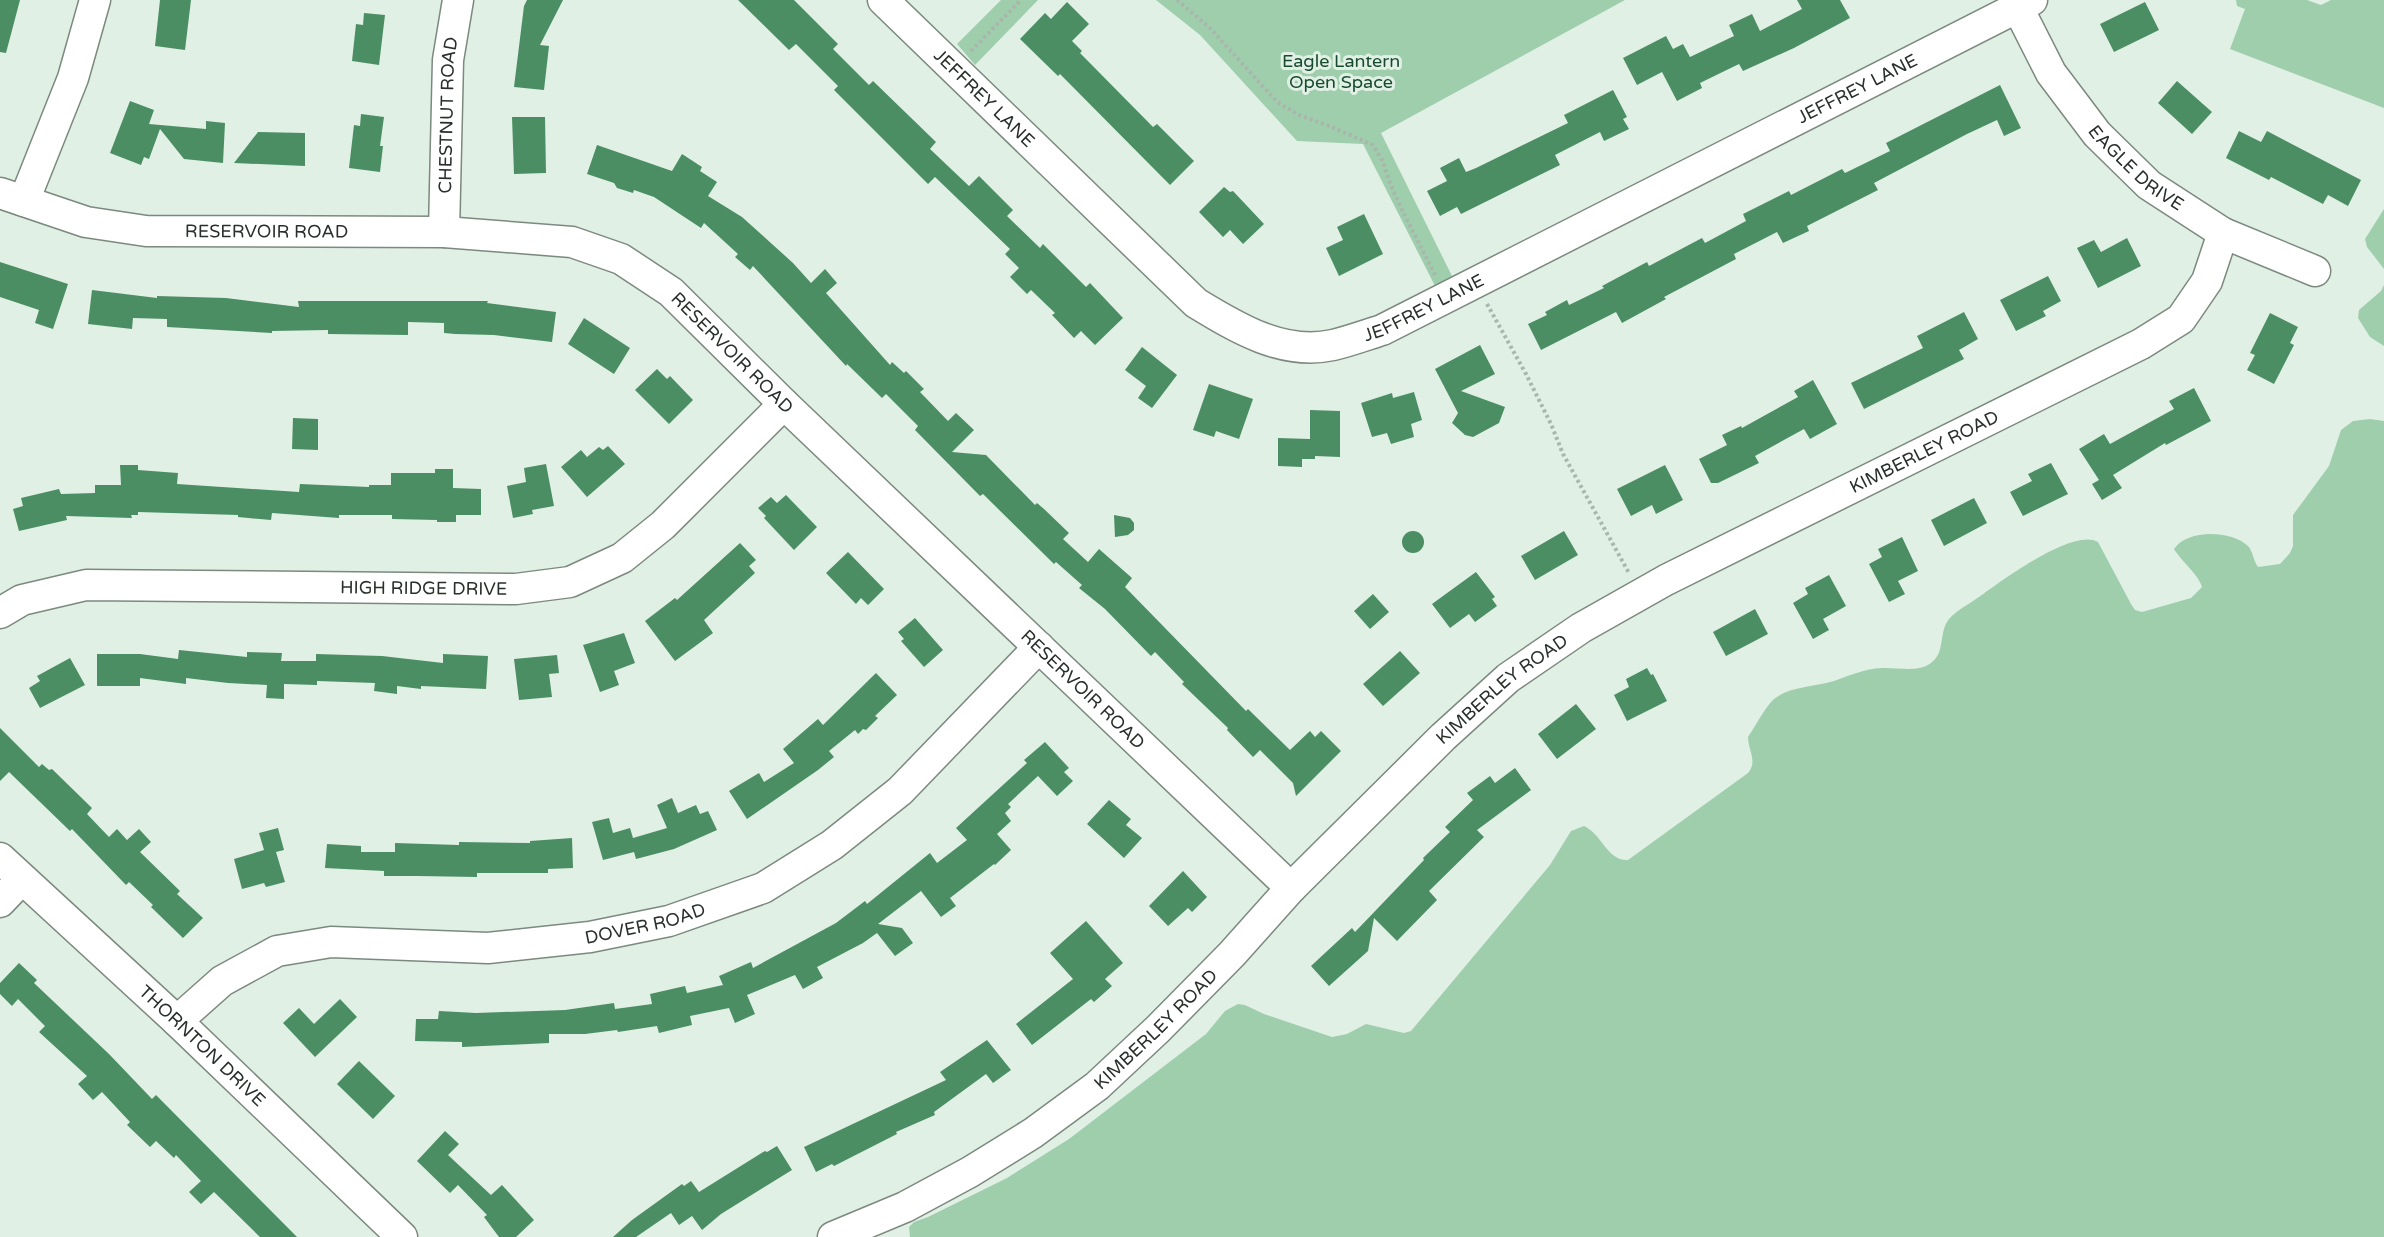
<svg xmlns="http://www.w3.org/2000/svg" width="2384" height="1237" font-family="'Varela Round',sans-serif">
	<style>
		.green { fill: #9fcead }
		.building { fill: #4b8e63 }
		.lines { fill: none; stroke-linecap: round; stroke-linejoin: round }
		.minor-casing { stroke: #7b897f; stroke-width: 33 }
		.path { stroke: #a9b6ac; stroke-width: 4; stroke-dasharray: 3 3; stroke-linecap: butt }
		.minor { stroke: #fff; stroke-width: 30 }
		.labels { text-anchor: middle; stroke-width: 6; stroke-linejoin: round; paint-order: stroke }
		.park-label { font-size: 18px; fill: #184b2d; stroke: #e1f0e5 }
		.street-label { font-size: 18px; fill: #292f2a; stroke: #e1f0e5 }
	</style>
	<rect width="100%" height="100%" fill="#e1f0e5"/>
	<!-- green -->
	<g class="green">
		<polygon points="1001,0 1038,0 975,65 957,44"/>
		<polygon points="1156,0 1625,0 1381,133 1452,276 1435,286 1363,144 1297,141 1200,35"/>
		<polygon points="2236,0 2307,0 2321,5 2331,0 2384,0 2384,108 2230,49 2245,9 2237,6"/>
		<polygon points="2384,209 2384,269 2367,247 2365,239"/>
		<polygon points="2384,285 2384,346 2370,337 2358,318 2359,310 2381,291"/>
		<path d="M2370 419 2384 421V1237H910L909 1227 914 1222 928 1217 1007 1178 1069 1139 1206 1034 1225 1011 1238 1004 1245 1005 1264 1014 1332 1037 1347 1034 1366 1024 1404 1033 1411 1031 1550 865 1571 831 1584 826C1602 834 1607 861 1628 860L1748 773C1758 762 1748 750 1748 737 1755 727 1765 707 1774 699 1790 686 1815 687 1834 681 1851 675 1864 669 1882 668 1897 667 1918 673 1931 663 1946 652 1938 633 1949 619 1957 610 1969 604 1979 597 2000 582 2073 527 2098 542L2131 604 2135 610 2142 612 2191 598 2202 587C2199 575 2182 562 2174 549 2187 529 2231 530 2248 546 2253 551 2253 560 2258 567L2280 564 2290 553 2293 546V515L2329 466 2341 430 2353 421Z"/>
	</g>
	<!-- building -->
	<g class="building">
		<polygon points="0,0 20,0 6,53 0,52"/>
		<polygon points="160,0 191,0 185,50 155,46"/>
		<polygon points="527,0 563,0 540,45 549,46 544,90 514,87 524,6"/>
		<polygon points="738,0 794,0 838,44 833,49 869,85 873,81 936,142 930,149 969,186 979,176 1013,210 1007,216 1040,248 1043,244 1086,287 1090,283 1123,318 1095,345 1081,331 1074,338 1052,315 1055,313 1031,290 1027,294 1010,277 1019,268 1005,254 1010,249 935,177 928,184 834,90 838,86 796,44 789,50"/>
		<polygon points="1797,0 1840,0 1850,18 1794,48 1743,71 1739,64 1700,83 1702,88 1677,101 1662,72 1637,85 1623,58 1666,36 1673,49 1683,44 1690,57 1734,36 1729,25 1752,14 1760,31 1802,9"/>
		<polygon points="1067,2 1089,24 1072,41 1082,51 1080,53 1153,127 1157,124 1194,161 1170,185 1060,74 1058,76 1020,39 1045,13 1051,19"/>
		<polygon points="2145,2 2159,30 2114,52 2100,24"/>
		<polygon points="364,13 385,15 379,65 352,61 356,24 363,25"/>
		<polygon points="2177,81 2212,112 2192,134 2158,103"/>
		<polygon points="2000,85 2021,128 2004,136 1997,120 1967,134 1874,183 1878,190 1807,226 1809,231 1783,243 1777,232 1734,254 1736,259 1664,297 1666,299 1622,323 1616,312 1541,350 1528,324 1547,315 1545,312 1567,300 1569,305 1604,288 1602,286 1647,262 1649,266 1702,238 1705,243 1746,221 1743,214 1789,191 1791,195 1842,169 1845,173 1890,151 1886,143"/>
		<polygon points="1613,90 1627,117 1623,119 1629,129 1604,141 1600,132 1555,155 1560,165 1461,214 1457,207 1440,216 1427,191 1447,181 1440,168 1459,158 1466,172 1476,168 1568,123 1564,115"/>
		<polygon points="130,101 154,110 149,124 206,129 206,121 225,123 223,163 184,159 160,129 149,159 144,157 141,165 110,153"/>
		<polygon points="361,114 384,117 380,146 383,146 380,172 349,168 354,125 360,126"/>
		<polygon points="512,117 545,117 546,173 514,174"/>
		<polygon points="2239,131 2261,142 2267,131 2361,180 2348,206 2328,195 2323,204 2271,177 2269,180 2226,158"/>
		<polygon points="258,132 305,133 305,166 234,163"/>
		<polygon points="597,145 672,171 682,154 702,167 700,171 717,182 708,196 742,217 793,263 811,283 825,269 837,283 826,293 890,365 892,362 904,373 906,371 924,389 920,392 948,421 956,413 974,430 952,452 986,455 1035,505 1037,503 1044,509 1069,533 1063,539 1088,562 1099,549 1132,578 1125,587 1246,711 1248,709 1290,750 1310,731 1315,737 1321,731 1341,751 1296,796 1293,783 1260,750 1253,757 1227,730 1228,728 1182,684 1184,682 1155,652 1151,656 1105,609 1079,588 1082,585 1056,562 1054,564 983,494 980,496 915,430 918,426 886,394 882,398 847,364 846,366 753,266 750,270 735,257 738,254 704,223 701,228 654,197 634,190 633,193 617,188 614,183 587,174"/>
		<polygon points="1224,187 1230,192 1233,191 1264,224 1243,244 1230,230 1223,237 1199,212"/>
		<polygon points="1364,214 1383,254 1339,276 1326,248 1343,240 1337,227"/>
		<polygon points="2127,238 2141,266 2098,288 2077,248 2094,240 2101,252"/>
		<polygon points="0,262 68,284 53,329 35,323 39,310 0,297"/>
		<polygon points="2048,276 2061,301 2043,311 2046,316 2016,331 2000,300"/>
		<polygon points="92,290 157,298 157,296 226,298 299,307 298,301 488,301 487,303 556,312 552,342 494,335 455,334 444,333 444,323 408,322 408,335 328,334 328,330 272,331 272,333 167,327 167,319 133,318 132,329 88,324"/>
		<polygon points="1964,312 1978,339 1959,350 1964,359 1864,409 1851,383 1923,348 1917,336"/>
		<polygon points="2270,313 2298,327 2290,343 2294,345 2274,384 2247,370 2255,355 2250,353"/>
		<polygon points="584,318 630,348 614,374 568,344"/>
		<polygon points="1480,345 1495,374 1461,391 1505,407 1499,423 1473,437 1465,435 1452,423 1458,413 1435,369"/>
		<polygon points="1142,347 1177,375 1152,408 1138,398 1146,386 1125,370"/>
		<polygon points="657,369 667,379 670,376 693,400 669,424 635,390"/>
		<polygon points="1813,380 1837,424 1810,439 1804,429 1755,456 1759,463 1718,483 1711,483 1699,459 1727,445 1722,435 1741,426 1742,428 1798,397 1794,391"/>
		<polygon points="1209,384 1253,399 1239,439 1216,431 1214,437 1193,430"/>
		<polygon points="2194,388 2211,421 2166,445 2165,443 2113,475 2122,488 2102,500 2092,484 2099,480 2079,449 2104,434 2110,444 2174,409 2169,401"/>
		<polygon points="1414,392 1422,420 1411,424 1414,437 1391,444 1387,433 1372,437 1361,403 1392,393 1393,398"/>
		<polygon points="1310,410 1340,411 1340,457 1315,456 1315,459 1302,459 1302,467 1278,466 1278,438 1310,439"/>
		<polygon points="293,418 318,419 318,450 292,449"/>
		<polygon points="608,446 625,464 587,497 561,467 581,450 587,457 599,447 603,450"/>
		<polygon points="2051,463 2068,494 2023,516 2010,492 2032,481 2028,474"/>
		<polygon points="546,464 554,506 532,510 533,514 513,518 507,486 526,482 524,468"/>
		<polygon points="120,465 138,465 138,470 178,473 177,484 299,492 300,484 369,487 369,485 391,485 391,473 435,473 435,469 453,469 453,488 481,489 481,515 456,515 456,522 437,522 437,520 392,519 392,515 339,515 339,518 272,513 271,520 238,517 238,515 138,512 138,515 131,515 132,518 66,516 67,520 19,531 13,509 23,506 21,498 59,489 61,494 95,493 95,485 121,485"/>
		<polygon points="1665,465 1683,500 1656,514 1652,505 1631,516 1617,489"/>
		<polygon points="786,495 817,527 794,550 764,518 766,516 758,508 771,497 777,503"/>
		<polygon points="1974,498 1987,523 1944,546 1931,520"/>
		<polygon points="1114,515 1130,518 1134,523 1134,530 1128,535 1115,537"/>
		<polygon points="1564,531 1578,555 1535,580 1521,556"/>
		<circle cx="1413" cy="542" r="11"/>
		<polygon points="1902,537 1918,571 1898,581 1905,594 1889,602 1869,564 1882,557 1878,549"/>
		<polygon points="740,543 756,560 749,566 755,573 704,620 713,633 675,661 645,621 675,598 677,600"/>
		<polygon points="848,552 884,589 868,605 861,598 856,604 826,573"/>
		<polygon points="1476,572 1495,597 1492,599 1497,606 1475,622 1469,614 1450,628 1432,604"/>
		<polygon points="1829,575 1846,606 1823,619 1829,630 1813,639 1793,603 1808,594 1805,588"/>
		<polygon points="1373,594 1389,612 1370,629 1354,611"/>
		<polygon points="1755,609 1768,634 1726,656 1713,632"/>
		<polygon points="915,618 943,650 924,667 901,641 904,639 898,632"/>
		<polygon points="624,633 635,663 614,671 619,685 600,692 583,645"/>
		<polygon points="179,650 247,657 247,652 282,653 281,661 316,661 316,654 382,656 443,663 443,654 488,656 486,689 421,686 421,689 397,686 397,694 374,691 375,683 317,681 317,685 284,684 284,699 266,698 267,685 228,683 186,678 186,684 140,678 140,686 97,686 97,654 140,654 178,659"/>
		<polygon points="1400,651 1420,673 1383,706 1363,684"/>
		<polygon points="557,655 559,673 549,674 552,697 519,700 514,659"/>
		<polygon points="70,658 85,685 40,708 29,688 40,681 37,676"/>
		<polygon points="1647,668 1651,675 1653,674 1667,701 1627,721 1614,695 1629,687 1626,679"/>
		<polygon points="876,673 897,695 875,716 878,718 866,730 863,729 858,734 855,730 829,751 834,757 818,770 747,819 729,791 759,773 764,782 794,763 783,749 818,719 823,725"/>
		<polygon points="1576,704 1596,729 1557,759 1538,734"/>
		<polygon points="0,728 39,767 42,764 49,770 52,769 92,808 87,814 109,837 117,829 127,840 139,829 151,842 140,852 180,891 177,894 203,918 183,938 151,907 153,905 129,882 126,885 72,829 70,831 9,772 0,781"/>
		<polygon points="1045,742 1069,768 1064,772 1073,781 1057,796 1038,776 1008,804 1011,807 1005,813 1011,821 997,834 1011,850 995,865 994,864 950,898 956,906 941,917 921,891 878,924 902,928 913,943 895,956 877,933 863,943 817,967 823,978 803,989 795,975 747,995 755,1014 735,1023 729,1008 690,1016 692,1025 659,1033 657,1026 618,1032 617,1030 585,1034 549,1034 549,1043 462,1047 462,1042 415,1041 416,1019 438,1019 439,1011 476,1013 565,1010 614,1003 615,1009 652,1004 650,994 685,986 687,993 723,985 719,976 751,962 753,968 836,923 865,901 867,904 930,853 937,863 967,840 956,828 1027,763 1024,760"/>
		<polygon points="1515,768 1531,790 1477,830 1484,837 1429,891 1437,900 1397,941 1374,918 1368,951 1329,986 1311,966 1352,928 1355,932 1424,860 1423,858 1450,832 1445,827 1473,800 1467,793 1490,776 1495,783"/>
		<polygon points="672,798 678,813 696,805 700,814 708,811 717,830 674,849 636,859 634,852 603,860 592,822 609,818 613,833 630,828 633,838 667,828 657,805"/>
		<polygon points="1109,800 1131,819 1126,825 1142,838 1124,858 1087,824"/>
		<polygon points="278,828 284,850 276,852 285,882 266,887 264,883 242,889 234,859 264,850 259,833"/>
		<polygon points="572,838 573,868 548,869 548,873 477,873 477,877 417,876 384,876 384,871 325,868 327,844 361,846 361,852 395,852 395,843 459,845 459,842 530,843 530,841"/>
		<polygon points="1183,871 1207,897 1192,912 1188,908 1168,926 1149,906"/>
		<polygon points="1086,921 1123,963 1105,979 1112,986 1094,1002 1091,999 1032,1045 1016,1024 1073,979 1050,953"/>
		<polygon points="19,963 37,980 34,983 109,1054 152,1099 156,1095 297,1237 260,1237 214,1192 201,1204 189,1192 201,1181 176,1155 174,1158 156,1141 150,1147 127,1125 130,1122 102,1092 93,1100 78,1084 87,1076 39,1032 45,1026 18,999 12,1006 0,994 0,983"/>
		<polygon points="340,999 357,1017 315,1057 283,1023 299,1008 314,1024"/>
		<polygon points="987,1040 1011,1070 993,1083 986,1074 934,1112 935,1115 896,1132 897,1134 834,1166 832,1164 816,1172 804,1147 946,1080 940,1072"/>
		<polygon points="359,1061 395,1096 373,1119 337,1084"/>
		<polygon points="445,1131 459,1144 448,1155 491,1195 502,1185 534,1220 516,1237 499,1237 484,1217 487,1215 458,1185 450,1193 417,1161"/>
		<polygon points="777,1146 792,1170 721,1214 702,1230 692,1216 679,1225 671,1213 636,1237 613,1237 632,1220 682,1184 684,1186 691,1181 699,1192 765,1151 767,1152"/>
	</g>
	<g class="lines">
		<!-- minor casing -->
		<g class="minor-casing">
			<g id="minor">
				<path id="s1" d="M883 0 1196 303C1237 328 1283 356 1333 345 1350 341 1366 335 1382 330L2032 0"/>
				<path id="s2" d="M2014 0 2051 73 2097 134 2149 185 2223 233 2315 271"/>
				<path id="s3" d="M0 193 86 222 146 231 444 232 572 242 621 259 671 292 784 404 1291 888"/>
				<polyline points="24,201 73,78 95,0"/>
				<path id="s4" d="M444 232 448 60 458 0"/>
				<path id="s5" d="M0 613 22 600 86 585 516 589 570 582 622 558 663 525 784 404"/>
				<path id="s6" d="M0 858 177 1021 402 1237"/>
				<polyline points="0,902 22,879"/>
				<path id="s7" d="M177 1021 222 981 277 951 331 942 488 948 590 937 669 921 763 888 832 845 900 791 1039 647"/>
				<path id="s8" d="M833 1237 905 1207 970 1172 1033 1133 1097 1086 1158 1029 1232 954 1291 888 1443 737 1508 678 1581 628 1666 580 2141 344 2181 319 2207 281 2223 233"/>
			</g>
		</g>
		<!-- path -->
		<g class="path">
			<polyline points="1177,0 1210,28 1277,102 1299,115 1327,125 1373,145 1382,160 1391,186 1407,220 1435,275"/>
			<polyline points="971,51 1021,0"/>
			<polyline points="1487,304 1526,374 1551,424 1563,454 1629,573"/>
		</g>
		<!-- minor -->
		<use href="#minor" class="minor"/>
	</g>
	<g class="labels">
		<!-- park labels -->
		<g class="park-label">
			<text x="1341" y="67">Eagle Lantern<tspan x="1341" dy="21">Open Space</tspan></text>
		</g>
		<!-- street labels -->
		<g class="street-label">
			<text dy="6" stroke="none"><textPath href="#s1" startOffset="1167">JEFFREY LANE</textPath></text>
			<text dy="6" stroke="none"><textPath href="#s1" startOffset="141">JEFFREY LANE</textPath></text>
			<text dy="6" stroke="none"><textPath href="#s4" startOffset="117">CHESTNUT ROAD</textPath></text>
			<text dy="6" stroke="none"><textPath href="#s2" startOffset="210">EAGLE DRIVE</textPath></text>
			<text dy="6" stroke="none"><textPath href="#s3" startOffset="272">RESERVOIR ROAD</textPath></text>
			<text dy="6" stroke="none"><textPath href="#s1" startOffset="681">JEFFREY LANE</textPath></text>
			<text dy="6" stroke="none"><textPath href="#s3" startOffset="776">RESERVOIR ROAD</textPath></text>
			<text dy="6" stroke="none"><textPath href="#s8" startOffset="1359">KIMBERLEY ROAD</textPath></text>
			<text dy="6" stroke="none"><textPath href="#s5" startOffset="429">HIGH RIDGE DRIVE</textPath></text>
			<text dy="6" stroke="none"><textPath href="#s3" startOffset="1262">RESERVOIR ROAD</textPath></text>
			<text dy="6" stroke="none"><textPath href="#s8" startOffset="873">KIMBERLEY ROAD</textPath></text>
			<text dy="6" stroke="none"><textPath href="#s7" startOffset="494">DOVER ROAD</textPath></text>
			<text dy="6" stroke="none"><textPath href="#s8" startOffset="387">KIMBERLEY ROAD</textPath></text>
			<text dy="6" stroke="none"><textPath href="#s6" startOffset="276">THORNTON DRIVE</textPath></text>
		</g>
	</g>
</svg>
